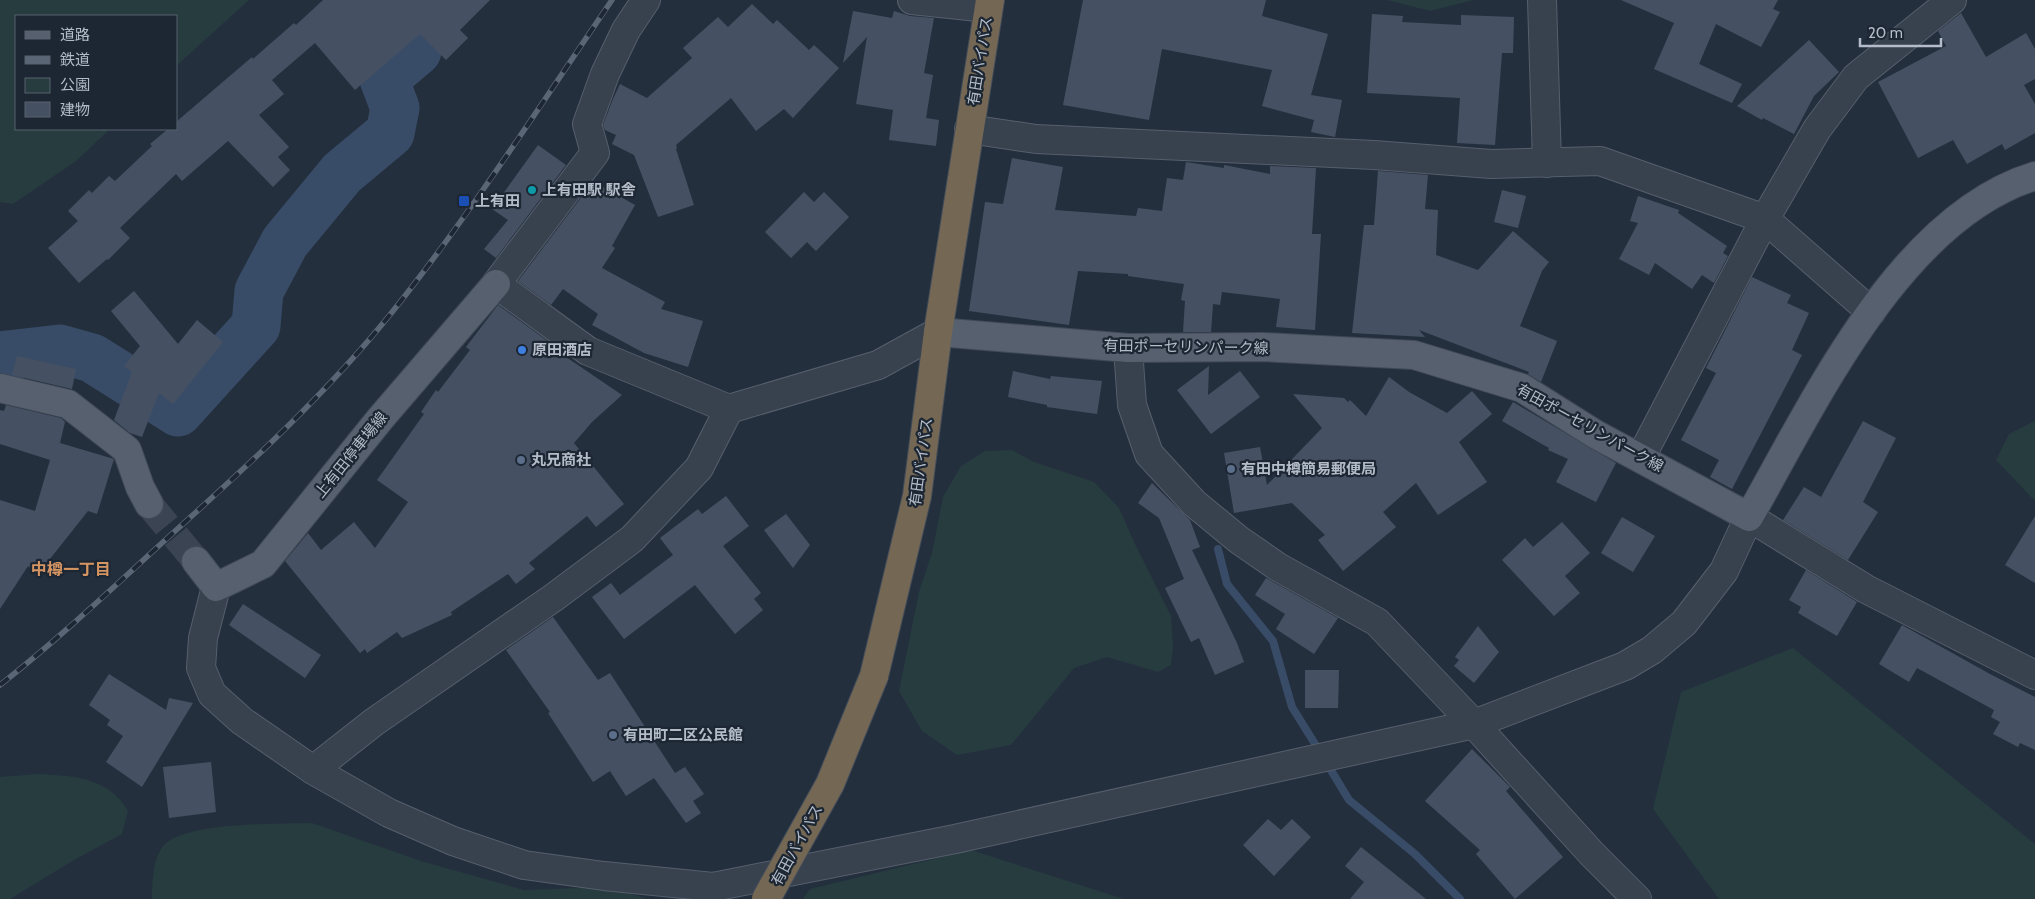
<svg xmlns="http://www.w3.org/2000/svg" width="2035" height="899" font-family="Cabin,'Noto Sans JP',sans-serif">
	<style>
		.green { fill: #263c3f }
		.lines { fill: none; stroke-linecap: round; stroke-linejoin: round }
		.stream { stroke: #394c67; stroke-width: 8 }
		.river { stroke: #394c67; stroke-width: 49 }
		.building { fill: #455162 }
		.major-tunnel { stroke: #3a4453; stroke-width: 28; stroke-dasharray: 28 14; stroke-linecap: butt }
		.minor-casing { stroke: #565f6c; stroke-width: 30 }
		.major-casing { stroke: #414a57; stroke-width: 30 }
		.highway-casing { stroke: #434c59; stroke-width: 30 }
		.minor { stroke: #38414e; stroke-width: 28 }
		.major { stroke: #56606e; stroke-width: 28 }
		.highway { stroke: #746855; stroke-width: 28 }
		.rail-casing { stroke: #5a6575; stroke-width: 5.5 }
		.rail { stroke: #1d2633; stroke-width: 4; stroke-dasharray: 11; stroke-linecap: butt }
		.highway-bridge-casing { stroke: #434c59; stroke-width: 30; stroke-linecap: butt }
		.highway-bridge { stroke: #746855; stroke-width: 28 }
		.culture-dot { fill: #0f9aa8; stroke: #1d2633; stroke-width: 2 }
		.transit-dot { fill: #1a4fb4; stroke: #1d2633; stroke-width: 2 }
		.shop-dot { fill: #3f7fe0; stroke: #1d2633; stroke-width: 2 }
		.service-dot { fill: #5c6f8a; stroke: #1d2633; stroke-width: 2 }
		.labels { text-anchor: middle; stroke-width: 4.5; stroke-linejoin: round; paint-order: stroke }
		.street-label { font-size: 15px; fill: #b4bcc9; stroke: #1d2633 }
		.poi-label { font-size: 15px; font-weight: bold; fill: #b4bcc9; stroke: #1d2633; text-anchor: start }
		.neighbourhood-label { font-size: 16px; font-weight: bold; fill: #d59563; stroke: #1d2633 }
	</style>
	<rect width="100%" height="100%" fill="#242f3e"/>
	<!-- green -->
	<g class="green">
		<polygon points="0,0 249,0 176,66 176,16 16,16 16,129 110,129 76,161 13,204 0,202"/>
		<polygon points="1387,0 1474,0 1430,11"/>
		<polygon points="2035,421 2035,501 1996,460 2009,434"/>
		<polygon points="1012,450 1034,462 1094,482 1119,508 1136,546 1171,616 1173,648 1171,665 1158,672 1107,657 1074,668 1011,745 957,755 922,731 899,691 919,592 932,553 943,497 961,466 985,451"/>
		<polygon points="1793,648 2035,844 2035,899 1719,899 1653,809 1681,692"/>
		<path d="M38 774C73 776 109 777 128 811L122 834 74 860 10 899H0V777Z"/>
		<path d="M312 823 421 861 524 890 611 887 647 899H152C152 884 153 855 165 844 189 822 279 824 312 823Z"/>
		<polygon points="971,850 1124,899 803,899 810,889"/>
	</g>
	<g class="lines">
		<!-- stream -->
		<g class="stream">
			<polyline points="1218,549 1227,584 1273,641 1292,707 1320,752"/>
			<polyline points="1326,762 1349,800 1415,854 1460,899"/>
		</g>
		<!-- river -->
		<polyline class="river" points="0,356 60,349 92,358 178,412 256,326 259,291 285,242 342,173 390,133 395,108 384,79 417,51"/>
	</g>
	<!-- building -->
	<g class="building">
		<polygon points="323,0 490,0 460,30 468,38 446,60 420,34 355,90 315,43 272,80 284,94 259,115 289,147 278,157 290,170 273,187 228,141 182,181 176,174 120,228 130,238 108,260 107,259 79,283 48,248 78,221 68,211 89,190 92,193 109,176 115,181 152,146 150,144 168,129 176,129 176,122 252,57 253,59 294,23 296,25"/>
		<polygon points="1083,0 1266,0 1262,16 1328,34 1311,95 1342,100 1335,137 1311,132 1314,120 1262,106 1272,70 1162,49 1149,120 1063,105"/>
		<polygon points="1621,0 1778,0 1773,9 1780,12 1761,47 1716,24 1699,64 1742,84 1732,103 1654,69 1674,23"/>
		<polygon points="752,4 773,24 777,20 809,50 814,45 839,68 793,118 784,109 756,131 731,98 676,145 677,148 676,149 694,205 658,217 634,155 612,144 616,135 605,130 603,125 613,99 620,84 647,98 692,58 683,48 718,17 728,27"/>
		<polygon points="853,11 892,18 894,11 910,16 934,18 924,73 933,75 926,118 939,120 936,146 889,140 893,110 856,104 867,37 843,63"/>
		<polygon points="1961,13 1986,57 2026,33 2035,49 2035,79 2024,85 2035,104 2035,133 2005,150 2002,144 1967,164 1953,140 1918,158 1878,82 1946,46 1938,31"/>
		<polygon points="1372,14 1403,16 1402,22 1461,25 1461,15 1514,17 1513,53 1502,53 1495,145 1457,143 1460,98 1367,93"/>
		<polygon points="1809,40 1839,72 1814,96 1794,134 1763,118 1762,120 1737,106"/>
		<polygon points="538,145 566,165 496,258 484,249 508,220 492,209"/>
		<polygon points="1012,158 1063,167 1055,210 1136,216 1138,208 1162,211 1167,178 1183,180 1186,162 1224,168 1224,165 1270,174 1270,166 1316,168 1312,234 1321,234 1315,330 1276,327 1280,299 1222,292 1220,305 1213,304 1211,332 1183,332 1185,301 1181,300 1184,284 1128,276 1128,274 1078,271 1069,325 969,311 985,202 1003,204"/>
		<polygon points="1378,171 1428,175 1425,209 1438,210 1436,255 1478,270 1513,231 1549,262 1542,271 1520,326 1557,341 1541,382 1528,374 1529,372 1419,330 1425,337 1352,333 1364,225 1374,225"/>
		<polygon points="592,183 596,187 598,184 635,205 612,246 615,248 602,268 665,302 661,309 703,321 688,367 644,353 592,325 598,314 563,289 551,305 518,281"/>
		<polygon points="1502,190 1526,196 1518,228 1494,222"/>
		<polygon points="804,192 814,202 824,192 849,217 816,251 807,242 791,258 765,232"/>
		<polygon points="1638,196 1679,210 1678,213 1727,246 1723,253 1728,256 1714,283 1702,275 1692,289 1655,263 1649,275 1619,259 1638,223 1630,221"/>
		<polygon points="1752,277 1791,295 1787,303 1809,313 1792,350 1802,355 1732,489 1710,477 1719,460 1681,440 1716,373 1706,368"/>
		<polygon points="134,291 178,344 197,320 223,342 173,404 159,393 142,437 130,433 114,420 132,372 124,366 140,346 111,311"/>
		<polygon points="498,305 567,355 566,357 622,395 592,422 574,443 624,504 596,527 587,516 529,563 535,569 516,584 508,574 451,612 452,615 402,638 397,632 367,653 365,649 360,653 285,561 308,533 321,550 354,522 375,548 408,502 377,480 424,414 421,412 436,390 438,392 470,350 466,347"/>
		<polygon points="17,356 76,369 72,389 12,375"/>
		<polygon points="1209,366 1208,395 1240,371 1260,397 1211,434 1177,390"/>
		<polygon points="1013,371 1050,379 1051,376 1102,381 1097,414 1047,407 1047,405 1008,397"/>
		<polygon points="1389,377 1409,392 1447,413 1472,391 1492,414 1459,442 1487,482 1438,515 1416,483 1383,512 1396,527 1343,571 1318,540 1325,535 1292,503 1234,513 1224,453 1260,447 1267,485 1322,428 1293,394 1344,398 1348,402 1350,400 1366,416"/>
		<polygon points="1513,402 1616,463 1596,502 1556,482 1568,459 1548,450 1549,448 1502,421"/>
		<polygon points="6,405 61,418 65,422 60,443 114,459 97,514 88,511 38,574 28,566 0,609 0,500 35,511 50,460 0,444 0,410 4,411"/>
		<polygon points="1863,421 1896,438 1863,502 1878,512 1848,560 1783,520 1804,487 1821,497"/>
		<polygon points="1152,483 1190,520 1200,547 1192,550 1237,643 1244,662 1215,675 1199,638 1191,642 1165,588 1184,579 1159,518 1138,503"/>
		<polygon points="726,496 749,526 723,546 761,593 754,599 763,610 735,634 695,585 624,639 592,597 611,583 620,595 673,555 660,538 698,509 702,514"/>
		<polygon points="786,514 810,545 793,568 764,530"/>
		<polygon points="2035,516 2035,583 2005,565"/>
		<polygon points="1622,517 1655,536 1633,572 1601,553"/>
		<polygon points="1562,522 1590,553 1565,576 1580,593 1554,616 1502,560 1525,538 1533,547"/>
		<polygon points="1806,570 1857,602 1837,636 1798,613 1801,607 1789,600"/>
		<polygon points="1266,578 1338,618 1314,654 1276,629 1285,614 1255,595"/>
		<polygon points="243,604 321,655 305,678 229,625"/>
		<polygon points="553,617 598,680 610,673 675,773 685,767 704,794 693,801 701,813 686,823 654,778 626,796 610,771 593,782 548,713 550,712 506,650"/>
		<polygon points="1902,625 1990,674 2035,697 2035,750 2020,743 2018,747 1993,734 2000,722 1991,717 1994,710 1917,668 1909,682 1879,664"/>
		<polygon points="1478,626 1499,652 1474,683 1454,666 1459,660 1455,657"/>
		<polygon points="1305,670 1339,670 1338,708 1305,708"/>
		<polygon points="109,674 166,710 169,698 193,703 142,787 106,762 123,736 107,725 110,720 89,705"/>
		<polygon points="1472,749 1510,787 1506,791 1563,857 1515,899 1476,854 1480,850 1425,801"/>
		<polygon points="211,762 216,812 169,818 163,767"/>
		<polygon points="1268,819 1281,830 1292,819 1311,837 1274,876 1243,845"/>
		<polygon points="1361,847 1426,899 1350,899 1364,882 1345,866"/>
	</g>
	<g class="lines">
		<!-- major-tunnel -->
		<polyline class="major-tunnel" points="149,504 196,561"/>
		<!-- minor casing -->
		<g class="minor-casing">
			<g id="minor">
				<polyline points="646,0 626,30 605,74 587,124 595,153 496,284 588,351 729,409"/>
				<polyline points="912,0 988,8"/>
				<polyline points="1542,0 1547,163"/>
				<polyline points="969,129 1036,139 1374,155 1491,164 1600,161 1765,219 1871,312"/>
				<polyline points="1128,348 1132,405 1149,454 1194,503 1239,540 1278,567 1377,622 1474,724 1592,854 1637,899"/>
				<polyline points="1641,457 1765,219 1817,129 1856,77 1952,0"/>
				<polyline points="216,587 203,638 201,668 212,694 242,721 313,770 374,722 553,598 632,539 699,468 729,409 878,365 938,332"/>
				<polyline points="313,770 389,813 453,841 524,865 604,876 713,887 955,839 1474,724 1625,666 1652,650 1684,623 1724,571 1749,517 1866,589 2035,675"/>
			</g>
		</g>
		<!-- major casing -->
		<g class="major-casing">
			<g id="major">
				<path d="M938 332 1128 348 1263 347 1414 355 1522 388 1595 434 1749 517C1814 403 1900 217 2035 176"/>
				<polyline points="0,388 68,404 127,450 140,487 149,504"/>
				<polyline points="196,561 216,587 263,564 380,419 496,284"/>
			</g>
		</g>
		<!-- highway casing -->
		<g class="highway-casing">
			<polyline id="highway" points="874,676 917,496 938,332 990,0"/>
		</g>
		<!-- minor -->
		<use href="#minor" class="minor"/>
		<!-- major -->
		<use href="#major" class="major"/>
		<!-- highway -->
		<use href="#highway" class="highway"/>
		<!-- rail casing -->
		<g class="rail-casing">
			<path id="rail" d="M0 685C61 637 117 584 174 532 251 463 328 392 393 311 472 212 541 104 612 0"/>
		</g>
		<!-- rail -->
		<use href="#rail" class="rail"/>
		<!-- highway-bridge casing -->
		<g class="highway-bridge-casing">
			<polyline id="highway-bridge" points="766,899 830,784 874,676"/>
		</g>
		<!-- highway-bridge -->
		<use href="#highway-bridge" class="highway-bridge"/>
	</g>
	<!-- markers -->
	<circle class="culture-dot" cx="532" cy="190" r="5"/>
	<rect class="transit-dot" x="458" y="195" width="12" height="12" rx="2.5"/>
	<circle class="shop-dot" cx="522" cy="350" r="5"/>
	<g class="service-dot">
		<circle cx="521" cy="460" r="5"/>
		<circle cx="1231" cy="469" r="5"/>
		<circle cx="613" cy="735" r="5"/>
	</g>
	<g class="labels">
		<!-- street labels -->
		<g class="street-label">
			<text transform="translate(980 61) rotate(-81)" y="5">有田バイパス</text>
			<text transform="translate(1186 347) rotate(1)" y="5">有田ポーセリンパーク線</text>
			<text transform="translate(1590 428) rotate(29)" y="5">有田ポーセリンパーク線</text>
			<text transform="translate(351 455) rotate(-51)" y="5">上有田停車場線</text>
			<text transform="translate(921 462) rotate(-82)" y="5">有田バイパス</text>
			<text transform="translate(797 845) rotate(-61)" y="5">有田バイパス</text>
		</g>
		<!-- poi labels -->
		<g class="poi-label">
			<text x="542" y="195">上有田駅 駅舎</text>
			<text x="475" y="206">上有田</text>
			<text x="532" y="355">原田酒店</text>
			<text x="531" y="465">丸兄商社</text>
			<text x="1241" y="474">有田中樽簡易郵便局</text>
			<text x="623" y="740">有田町二区公民館</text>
		</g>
		<!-- neighbourhood labels -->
		<g class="neighbourhood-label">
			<text x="71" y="575">中樽一丁目</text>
		</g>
	</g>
	<!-- legend -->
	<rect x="15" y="15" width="162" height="115" fill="#1d2633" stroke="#59626f"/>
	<rect x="25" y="31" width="25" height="8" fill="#56606e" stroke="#59626f"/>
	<text x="60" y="40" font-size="15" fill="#b4bcc9">道路</text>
	<rect x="25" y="56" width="25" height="8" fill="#5a6575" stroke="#59626f"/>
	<text x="60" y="65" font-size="15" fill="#b4bcc9">鉄道</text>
	<rect x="25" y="78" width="25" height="15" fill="#263c3f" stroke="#59626f"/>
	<text x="60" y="90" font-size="15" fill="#b4bcc9">公園</text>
	<rect x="25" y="102" width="25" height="15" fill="#455162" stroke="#59626f"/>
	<text x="60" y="115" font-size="15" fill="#b4bcc9">建物</text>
	<!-- scale -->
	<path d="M1860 38v8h81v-8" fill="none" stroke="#b4bcc9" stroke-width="2.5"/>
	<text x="1868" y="38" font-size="15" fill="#b4bcc9" stroke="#1d2633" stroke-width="4" paint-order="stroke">20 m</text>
</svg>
